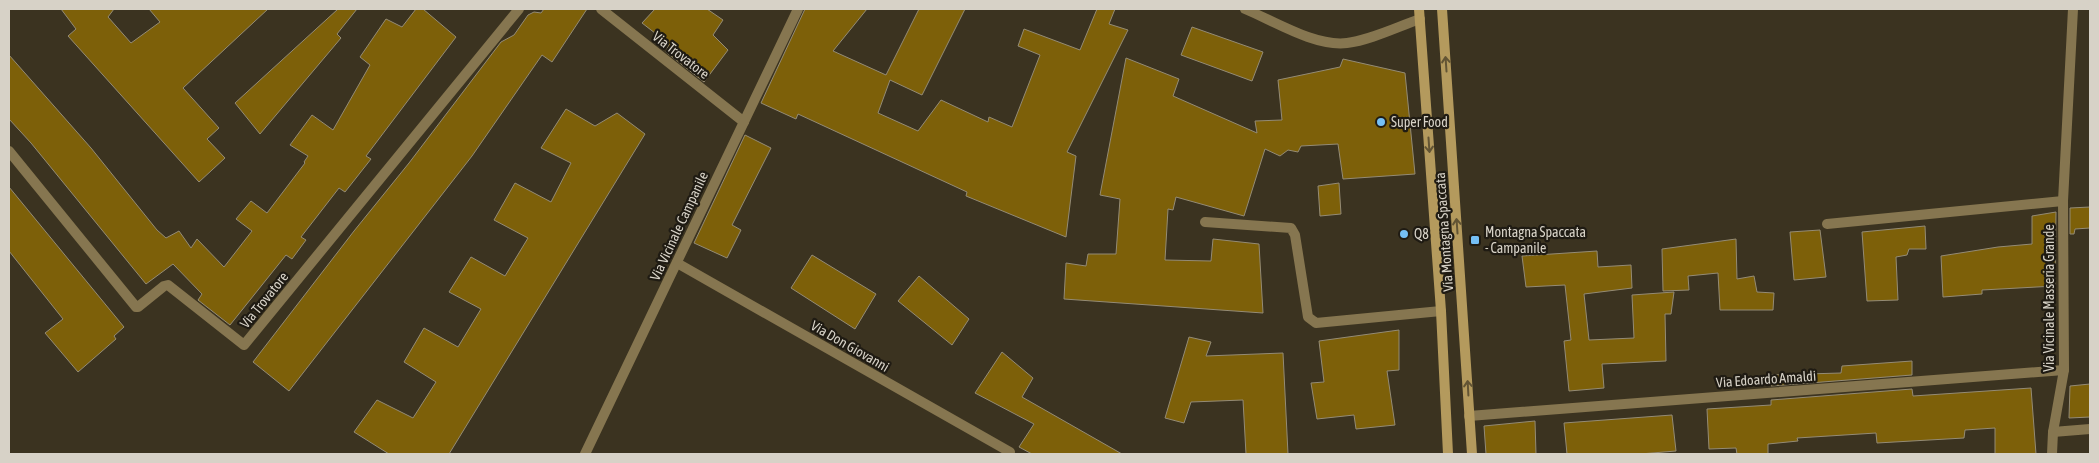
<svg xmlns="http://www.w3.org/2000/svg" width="2099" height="463" font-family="'Asap Condensed',sans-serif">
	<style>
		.building { fill: #7d6009; stroke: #948b75 }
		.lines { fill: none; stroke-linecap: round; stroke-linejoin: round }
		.service { stroke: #867650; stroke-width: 10 }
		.minor { stroke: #867650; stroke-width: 10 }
		.secondary { stroke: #b49a5d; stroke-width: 10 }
		.oneway { stroke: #625434 }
		.poi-dot { fill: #75c0f6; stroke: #1f1b13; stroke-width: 2 }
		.labels { text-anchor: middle; stroke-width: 4.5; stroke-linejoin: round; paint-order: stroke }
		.street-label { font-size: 14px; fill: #d7d2c7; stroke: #1f1b13 }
		.poi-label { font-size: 14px; fill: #d7d2c7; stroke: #1f1b13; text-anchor: start }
	</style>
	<rect width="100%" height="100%" fill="#3b3320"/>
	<!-- building -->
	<g class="building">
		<polygon points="61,9 114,9 108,17 131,43 160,22 149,9 268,9 183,88 219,128 207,139 225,158 199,182 68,36 76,29"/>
		<polygon points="338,9 357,9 337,34 341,38 260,134 235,103"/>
		<polygon points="416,9 423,9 456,37 366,156 371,159 345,192 339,188 301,237 306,240 292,259 286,255 230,325 198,300 202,294 173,264 146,284 31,143 9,119 9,55 91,148 157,230 166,238 179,231 191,248 197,239 224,267 252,231 236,219 251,201 267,213 305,163 304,162 308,156 290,145 312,115 333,130 370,65 360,57 386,19 402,27"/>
		<polygon points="544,9 587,9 552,62 542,55 472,156 289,391 253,362 354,231 409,163 501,42 514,35 528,15 534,12 541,13"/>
		<polygon points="655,9 707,9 723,20 713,35 728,50 704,82 666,52 669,44 642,23"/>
		<polygon points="805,9 867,9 833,51 886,75 919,9 965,9 922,95 890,80 878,113 918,131 941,100 988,122 989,117 1012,127 1040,55 1018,46 1024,29 1080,50 1097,9 1115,9 1109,24 1128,30 1067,152 1076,156 1066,237 966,196 967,192 798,114 796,119 761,103"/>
		<polygon points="1192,27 1263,52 1252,81 1181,55"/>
		<polygon points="1126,58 1179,79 1173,96 1257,133 1255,121 1282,120 1278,80 1340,67 1343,59 1405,73 1415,174 1343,179 1338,144 1301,146 1298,152 1288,150 1280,156 1265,149 1244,216 1176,197 1173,210 1168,209 1165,260 1211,261 1213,239 1259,244 1263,313 1064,299 1066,263 1086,266 1088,254 1116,254 1120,199 1100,195"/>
		<polygon points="566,109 595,126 617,113 645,134 449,454 389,454 354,432 377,400 413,418 436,382 404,362 424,328 458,347 481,309 449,292 471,257 505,276 528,238 494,220 515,183 551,202 571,163 541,148"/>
		<polygon points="745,135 771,148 732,225 741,230 727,258 694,243"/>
		<polygon points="1339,183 1341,214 1320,216 1318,186"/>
		<polygon points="9,187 124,327 114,336 116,339 78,372 45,333 63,319 9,251"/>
		<polygon points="2090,207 2090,228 2075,229 2074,234 2070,234 2070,208"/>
		<polygon points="2056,212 2055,286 1982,290 1982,294 1943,297 1941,256 1998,247 2032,244 2032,216"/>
		<polygon points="1925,226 1926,249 1909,249 1907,255 1896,257 1898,300 1867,301 1862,232"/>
		<polygon points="1820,230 1826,277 1794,280 1790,232"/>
		<polygon points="1736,239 1737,279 1754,276 1757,292 1774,293 1773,310 1720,310 1718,273 1688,276 1689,290 1663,291 1662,249"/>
		<polygon points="1597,251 1598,267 1631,265 1632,288 1584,294 1589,340 1634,338 1632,295 1674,292 1671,314 1665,314 1666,361 1602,364 1604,388 1569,391 1564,341 1571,340 1565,285 1526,287 1522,256"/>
		<polygon points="812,255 876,294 855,329 791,288"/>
		<polygon points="919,276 969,319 952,345 898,301"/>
		<polygon points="1399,330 1399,370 1387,371 1395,425 1356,429 1354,415 1317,419 1311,383 1324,382 1319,341"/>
		<polygon points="1189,337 1211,342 1206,356 1283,353 1288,454 1246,454 1243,400 1191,402 1184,423 1165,418"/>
		<polygon points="1002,352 1033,378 1022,397 1122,454 1032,454 1019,447 1034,424 975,393"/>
		<polygon points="1912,361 1912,375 1771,386 1771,375 1841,373 1842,366"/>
		<polygon points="2090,384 2090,417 2069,418 2070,386"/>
		<polygon points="2031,388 2036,454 1995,454 1995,428 1965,430 1964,438 1877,443 1876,433 1797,438 1798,441 1768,444 1768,454 1737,454 1736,448 1709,449 1707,409 1771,405 1771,400 1912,389 1913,396"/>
		<polygon points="1672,415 1676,451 1640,454 1567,454 1564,423"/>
		<polygon points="1535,421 1536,454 1486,454 1484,426"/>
	</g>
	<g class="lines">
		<!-- service -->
		<g class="service">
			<polyline points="1205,222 1291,228 1295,235 1308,317 1316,323 1441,311"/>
			<polyline points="1827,224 2063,201"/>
		</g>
		<!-- minor -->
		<g class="minor">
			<polyline points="601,9 744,122"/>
			<path d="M1245 9C1274 21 1315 47 1347 43 1371 40 1397 27 1420 19"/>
			<polyline points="9,151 136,307 138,307 164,286 168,285 244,345 519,9"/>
			<polyline points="677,263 1010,452"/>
			<polyline points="1469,416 2064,370"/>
			<polyline points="2053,432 2090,429"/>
			<polyline points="585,454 798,9"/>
			<polyline points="2052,454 2053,432 2064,370 2063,201 2073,9"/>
		</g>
		<!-- secondary -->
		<g class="secondary">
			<polyline points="1419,9 1441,311 1448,454"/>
			<polyline points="1442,9 1472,454"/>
		</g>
	</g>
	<!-- one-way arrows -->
	<defs><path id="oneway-shaft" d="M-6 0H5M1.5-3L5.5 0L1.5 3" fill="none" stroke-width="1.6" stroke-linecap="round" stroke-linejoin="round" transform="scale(1.25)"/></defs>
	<g class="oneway">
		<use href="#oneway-shaft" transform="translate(1446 64) rotate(-94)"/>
		<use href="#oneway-shaft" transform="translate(1429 145) rotate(86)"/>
		<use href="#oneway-shaft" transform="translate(1457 226) rotate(-94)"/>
		<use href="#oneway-shaft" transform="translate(1468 388) rotate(-93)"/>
	</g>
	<!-- markers -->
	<g class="poi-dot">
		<circle cx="1381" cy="122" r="5"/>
		<circle cx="1404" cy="234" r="5"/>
		<rect x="1470" y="235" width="10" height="10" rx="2.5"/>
	</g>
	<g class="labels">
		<!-- street labels -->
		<g class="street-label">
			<text transform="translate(681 55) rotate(38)" y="5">Via Trovatore</text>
			<text transform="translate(679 226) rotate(-65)" y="5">Via Vicinale Campanile</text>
			<text transform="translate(1444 232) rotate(-94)" y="5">Via Montagna Spaccata</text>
			<text transform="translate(2049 298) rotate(-90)" y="5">Via Vicinale Masseria Grande</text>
			<text transform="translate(264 300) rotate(-51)" y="5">Via Trovatore</text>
			<text transform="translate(850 346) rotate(30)" y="5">Via Don Giovanni</text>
			<text transform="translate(1766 379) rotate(-4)" y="5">Via Edoardo Amaldi</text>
		</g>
		<!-- poi labels -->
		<g class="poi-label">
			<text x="1391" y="127">Super Food</text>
			<text x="1485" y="237">Montagna Spaccata<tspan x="1485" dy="16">- Campanile</tspan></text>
			<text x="1414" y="239">Q8</text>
		</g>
	</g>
	<!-- border -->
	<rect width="2099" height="463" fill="none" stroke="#d7d2c7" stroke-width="20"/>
</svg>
